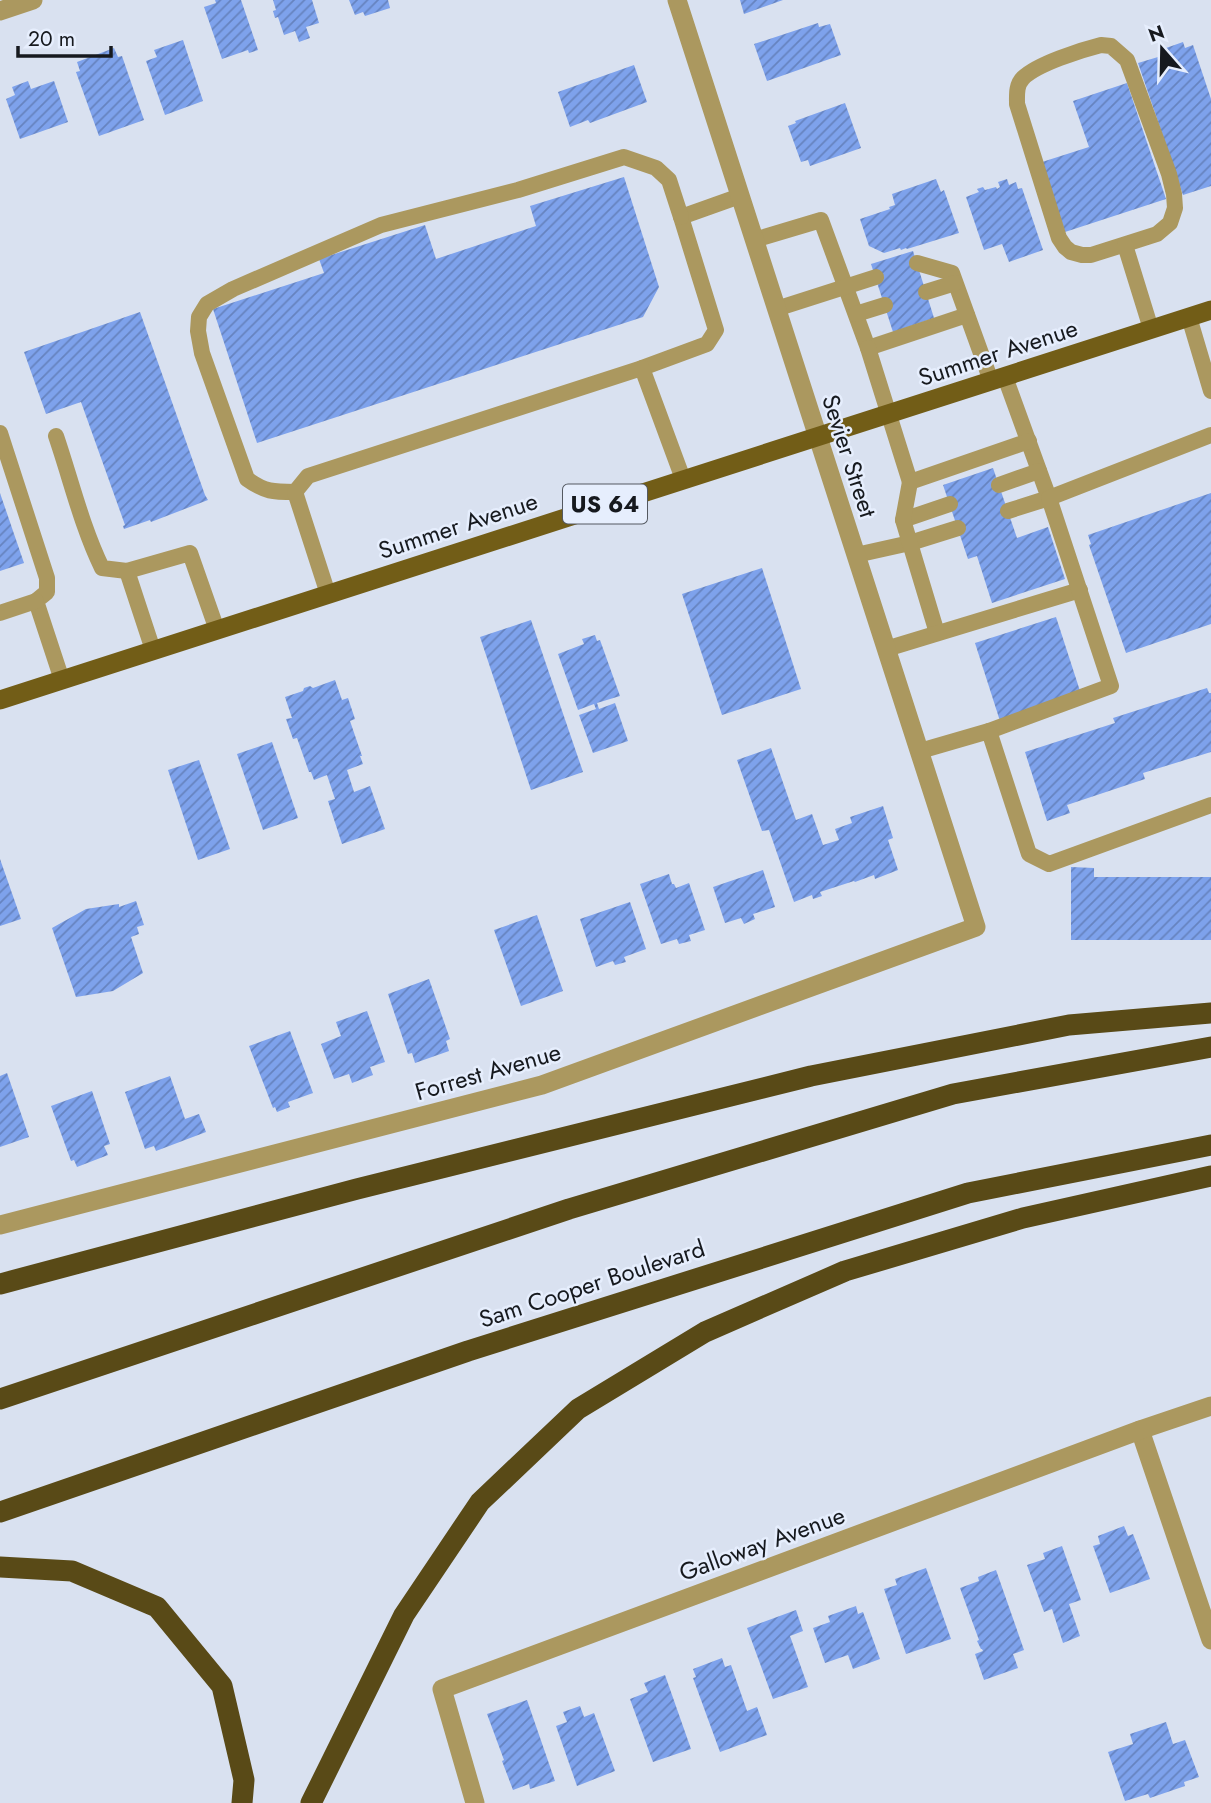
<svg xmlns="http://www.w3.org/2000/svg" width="1211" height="1803" font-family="Jost,sans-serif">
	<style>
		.building { fill: url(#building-hatch) }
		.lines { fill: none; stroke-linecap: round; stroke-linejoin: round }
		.service { stroke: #ab985f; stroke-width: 16 }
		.minor { stroke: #ab985f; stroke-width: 19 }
		.primary { stroke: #725d17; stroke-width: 19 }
		.motorway { stroke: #594a17; stroke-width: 21 }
		.labels { text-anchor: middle; stroke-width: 5; stroke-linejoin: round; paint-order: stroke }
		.shield { fill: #e6eefd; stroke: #545961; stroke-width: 2 }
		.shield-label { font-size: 23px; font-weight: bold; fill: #16191e }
		.street-label { font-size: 24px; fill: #16191e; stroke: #e6eefd }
	</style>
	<defs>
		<pattern id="building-hatch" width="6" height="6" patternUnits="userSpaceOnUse" patternTransform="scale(1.75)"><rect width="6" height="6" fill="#7ea2ec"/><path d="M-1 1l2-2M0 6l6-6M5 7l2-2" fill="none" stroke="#6683bf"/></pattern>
	</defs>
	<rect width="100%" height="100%" fill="#d9e1f0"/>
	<!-- building -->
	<g class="building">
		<polygon points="215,0 241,0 258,50 249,53 248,50 222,59 204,7 216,3"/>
		<polygon points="273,0 312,0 319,23 306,27 310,38 299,42 295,31 284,35 278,17 275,18 273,11 276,10"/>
		<polygon points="349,0 388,0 390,8 365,16 363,12 355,15"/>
		<polygon points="740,0 783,0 744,14"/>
		<polygon points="818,23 819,27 830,24 841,55 767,81 754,44"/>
		<polygon points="183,40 203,101 165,115 146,61 157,57 154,50"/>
		<polygon points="1183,42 1185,48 1193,45 1211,99 1211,186 1183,195 1138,63 1168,54 1166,48"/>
		<polygon points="114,48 118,57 122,56 144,120 99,136 76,72 80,71 77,62"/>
		<polygon points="634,65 647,102 590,123 588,120 570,127 558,92"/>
		<polygon points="28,81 31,89 54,81 68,122 20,139 6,99 15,95 12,87"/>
		<polygon points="1127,83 1166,199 1065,232 1042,162 1089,147 1073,101"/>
		<polygon points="845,103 861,148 810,166 808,160 801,162 788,126 796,123 795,121"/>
		<polygon points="624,177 659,287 643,317 257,443 213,309 324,273 319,259 425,225 436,259 536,226 530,206"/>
		<polygon points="936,179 941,192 944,190 959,233 907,249 906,248 901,250 900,248 884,253 869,246 860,219 890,209 889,207 895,205 892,194"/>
		<polygon points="1007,179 1009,185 1016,182 1018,189 1022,188 1043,250 1009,262 1002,244 984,250 966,197 979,192 977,189 983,187 985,190 996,187 997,189 1000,187 998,182"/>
		<polygon points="913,251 934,318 893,332 871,264"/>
		<polygon points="140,312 205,495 208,500 151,522 150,520 124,529 123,526 125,525 81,402 46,414 24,352"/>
		<polygon points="993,468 1017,538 1048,527 1065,579 992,603 977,556 968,559 943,485"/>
		<polygon points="0,493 24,563 0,571"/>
		<polygon points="1211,493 1211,624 1126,653 1089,545 1091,544 1088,535"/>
		<polygon points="762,568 801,689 722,715 682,594"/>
		<polygon points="1056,617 1081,694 1000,721 975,643"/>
		<polygon points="531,620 583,772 531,790 480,637"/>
		<polygon points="595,635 597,641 600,640 620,696 597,703 599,709 615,703 628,741 593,753 579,715 596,709 594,704 578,710 558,654 584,644 582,639"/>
		<polygon points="335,680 342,700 348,698 355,719 350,721 362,756 360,756 363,764 347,770 354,792 370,786 385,829 342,844 328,801 335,799 327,775 314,780 311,772 309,772 297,738 293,739 286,719 292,718 285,697 303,691 304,688 310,686 313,688"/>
		<polygon points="1207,688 1209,693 1211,693 1211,752 1143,773 1145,779 1067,805 1070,813 1047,821 1025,752 1115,723 1113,718"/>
		<polygon points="272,742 298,818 263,830 237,754"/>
		<polygon points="771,748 796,820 812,814 823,845 839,840 835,829 852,823 850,817 883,806 893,838 888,840 898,870 875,879 874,875 855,882 854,881 820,892 822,896 813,899 812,895 794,902 769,830 762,831 737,760"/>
		<polygon points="199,760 230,849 198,860 168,770"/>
		<polygon points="0,859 21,919 0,926"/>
		<polygon points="1071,867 1094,868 1094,877 1211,877 1211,940 1071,940"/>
		<polygon points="763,870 775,907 753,914 755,919 744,924 741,918 725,923 713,887"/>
		<polygon points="669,874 672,884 674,884 676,888 689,883 705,930 689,935 691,941 679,944 677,939 661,944 640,884"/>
		<polygon points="136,901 144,925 137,927 139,934 131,937 143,973 113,991 76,997 52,928 86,909 119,904 119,907"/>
		<polygon points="630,902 646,949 624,957 626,962 615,965 613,961 596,967 580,919"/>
		<polygon points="537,915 563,991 521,1006 494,930"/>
		<polygon points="429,979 450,1039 446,1041 449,1051 415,1063 412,1053 408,1054 388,994"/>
		<polygon points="367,1011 385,1062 370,1067 373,1075 352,1083 349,1074 334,1079 321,1044 341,1036 336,1022"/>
		<polygon points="290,1031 313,1093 288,1102 290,1107 277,1112 275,1107 273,1108 249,1046"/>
		<polygon points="7,1073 29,1137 0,1147 0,1076"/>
		<polygon points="170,1076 185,1119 199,1114 206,1132 156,1151 154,1146 145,1149 125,1092"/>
		<polygon points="92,1091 110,1144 104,1146 108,1155 77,1167 74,1160 71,1161 51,1106"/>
		<polygon points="1124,1526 1128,1536 1133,1534 1150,1579 1110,1593 1093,1546 1100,1544 1098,1536"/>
		<polygon points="1062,1546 1081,1600 1069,1604 1080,1636 1063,1643 1052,1609 1044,1612 1027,1565 1045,1559 1043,1553"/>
		<polygon points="926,1568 951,1639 906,1654 884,1589 897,1585 895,1579"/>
		<polygon points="996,1570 1024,1650 1013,1654 1018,1668 984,1680 975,1654 983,1651 982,1649 981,1649 977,1641 979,1640 960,1588 979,1581 978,1577"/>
		<polygon points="856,1606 858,1614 863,1612 880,1659 853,1669 848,1655 825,1663 813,1628 830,1622 828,1616"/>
		<polygon points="796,1610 803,1631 790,1636 808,1687 773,1699 747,1628"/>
		<polygon points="722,1658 725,1667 731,1665 747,1711 757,1707 767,1735 720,1752 693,1678 696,1677 693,1669"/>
		<polygon points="665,1675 691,1749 653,1762 630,1699 648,1692 644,1683"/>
		<polygon points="527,1700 555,1781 530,1789 529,1784 513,1790 502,1761 504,1760 487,1714"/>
		<polygon points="580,1706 584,1717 594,1713 615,1771 577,1786 556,1726 567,1722 563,1712"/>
		<polygon points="1166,1722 1173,1744 1185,1740 1199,1777 1184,1782 1185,1786 1150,1798 1148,1794 1125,1801 1108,1752 1133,1744 1130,1734"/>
	</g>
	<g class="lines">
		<!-- service -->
		<g class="service">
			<path d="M1101 45 1111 46 1127 60 1169 174 1174 194 1175 208 1170 223 1157 234 1091 255H1082L1071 252 1065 247 1059 238 1017 104C1017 95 1016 85 1023 78 1037 64 1081 50 1101 45Z"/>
			<polyline points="754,240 821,220 868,348 967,315"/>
			<polyline points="1125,245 1151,329"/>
			<polyline points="917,263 952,273 991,381"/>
			<polyline points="926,292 955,283"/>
			<polyline points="776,309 876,277"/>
			<polyline points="856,314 885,305"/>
			<polyline points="1189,317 1211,391"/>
			<polyline points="868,348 910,482"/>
			<polyline points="642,368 707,344 716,330 681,217 740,196"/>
			<polyline points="1005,377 1049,498 1008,511"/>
			<polyline points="0,433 47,578 47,592 36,601 62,680"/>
			<path d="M56 436C71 480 82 527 102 568L127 571"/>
			<polyline points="999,485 1039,471"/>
			<path d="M295 492C273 492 265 492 247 479L202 353 198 331 199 317 207 304 233 289 381 225 518 190 624 157 656 168 669 180 681 217"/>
			<polyline points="903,520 950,504"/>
			<polyline points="856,555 910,543 958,528"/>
			<polyline points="328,594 295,492 308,476 642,368 683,479"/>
			<polyline points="0,613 36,601"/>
			<polyline points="937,633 903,520 910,482 1029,441"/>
			<polyline points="886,649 1080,590"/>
			<polyline points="153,650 127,571 190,553 217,630"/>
			<polyline points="989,731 1111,686 1049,498 1211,435"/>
			<polyline points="920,751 989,731 1029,854 1049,864 1211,805"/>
		</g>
		<!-- minor -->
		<g class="minor">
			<polyline points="0,11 33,0"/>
			<polyline points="0,1225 542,1085 976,927 677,0"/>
			<polyline points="1140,1430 1211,1640"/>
			<polyline points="475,1803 442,1689 1140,1430 1211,1406"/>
		</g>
		<!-- primary -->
		<polyline class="primary" points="0,700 1211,310"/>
		<!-- motorway -->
		<g class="motorway">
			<polyline points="0,1284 357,1189 811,1076 1069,1025 1211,1013"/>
			<polyline points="0,1399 569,1209 953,1094 1211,1047"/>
			<polyline points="0,1512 468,1351 968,1193 1211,1145"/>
			<polyline points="0,1567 72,1571 157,1607 222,1686 244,1780 242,1803"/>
			<polyline points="311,1803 404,1615 480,1502 578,1409 705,1332 845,1271 1023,1218 1211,1176"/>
		</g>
	</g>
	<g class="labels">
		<!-- shield labels -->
		<rect class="shield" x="563" y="484.5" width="84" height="39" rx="5"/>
		<g class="shield-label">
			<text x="605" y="512">US 64</text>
		</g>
		<!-- street labels -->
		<g class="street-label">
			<text transform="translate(998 353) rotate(-18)" y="8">Summer Avenue</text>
			<text transform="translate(849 456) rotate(72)" y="8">Sevier Street</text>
			<text transform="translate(458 526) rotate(-18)" y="8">Summer Avenue</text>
			<text transform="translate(488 1072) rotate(-16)" y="8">Forrest Avenue</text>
			<text transform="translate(592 1284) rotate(-18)" y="8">Sam Cooper Boulevard</text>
			<text transform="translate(762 1544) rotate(-20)" y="8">Galloway Avenue</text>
		</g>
	</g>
	<!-- north arrow -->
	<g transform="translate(1162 49) rotate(340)" stroke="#e6eefd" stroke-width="5" paint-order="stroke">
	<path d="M0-5L12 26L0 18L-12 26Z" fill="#16191e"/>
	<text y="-10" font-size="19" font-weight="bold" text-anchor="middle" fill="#16191e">N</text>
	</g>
	<!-- scale -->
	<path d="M18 46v10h93v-10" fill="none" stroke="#16191e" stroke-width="3.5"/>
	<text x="28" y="46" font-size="21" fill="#16191e" stroke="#e6eefd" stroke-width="5" paint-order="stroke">20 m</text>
</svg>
